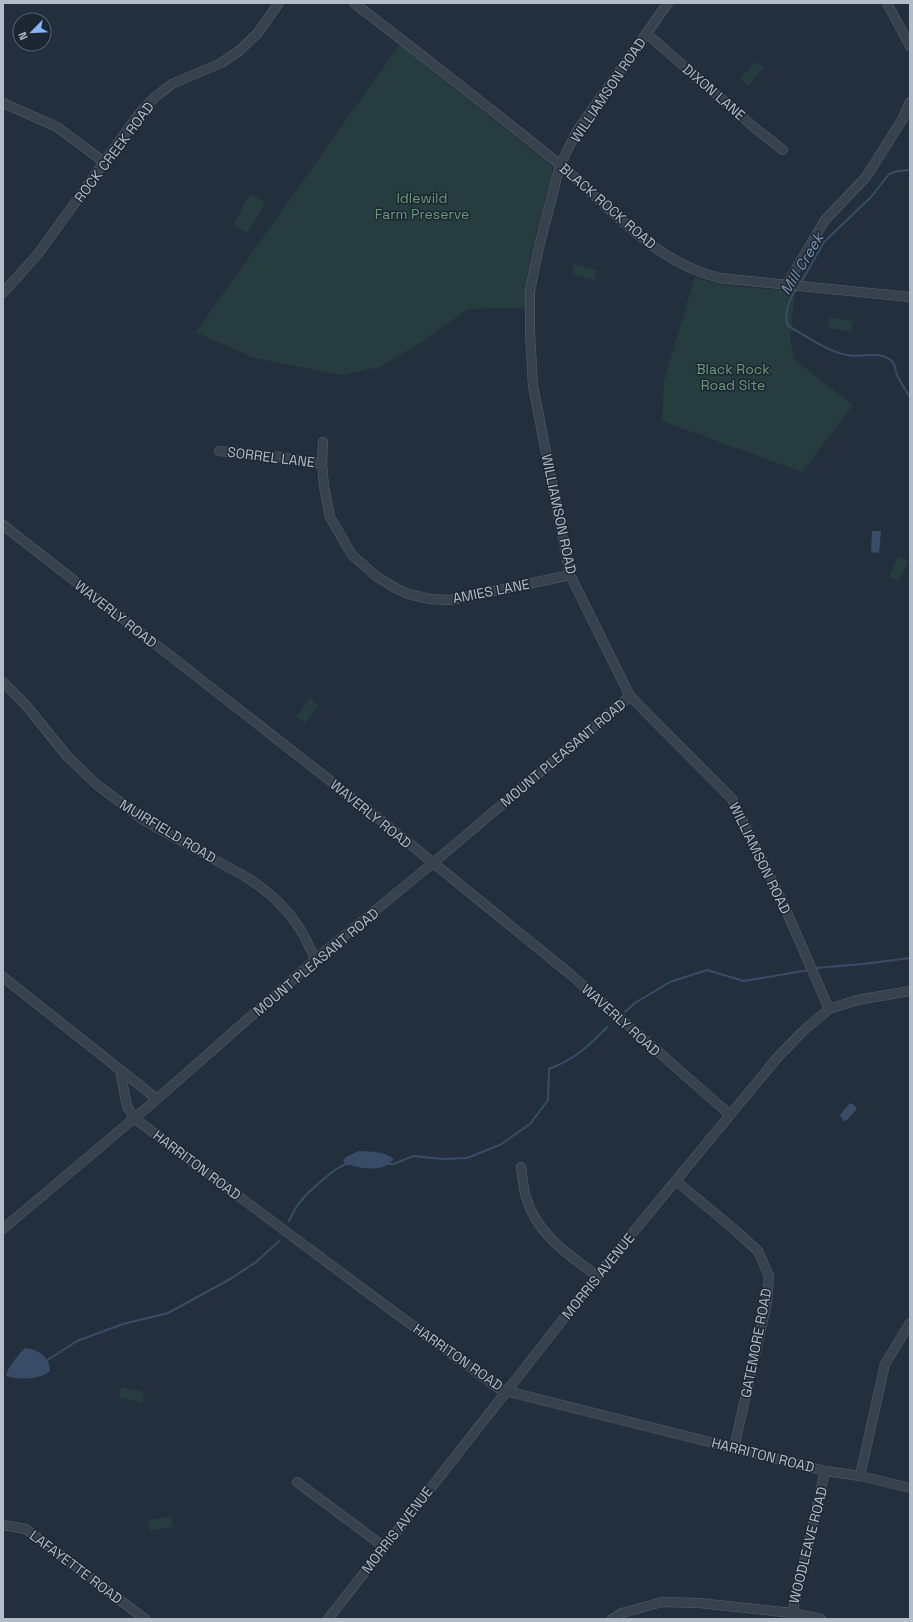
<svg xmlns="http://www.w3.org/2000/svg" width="913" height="1622" font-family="'Space Grotesk',sans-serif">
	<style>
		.green { fill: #263c3f }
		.water { fill: #394c67 }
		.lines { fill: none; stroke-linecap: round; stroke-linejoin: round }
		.stream { stroke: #394c67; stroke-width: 2 }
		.minor-casing { stroke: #565f6c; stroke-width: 10 }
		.minor { stroke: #38414e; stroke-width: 9 }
		.labels { text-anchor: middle; stroke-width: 3; stroke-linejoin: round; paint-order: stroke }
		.street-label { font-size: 14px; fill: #b4bcc9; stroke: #1d2633 }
		.park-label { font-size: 14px; fill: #6b9a76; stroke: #1d2633 }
		.water-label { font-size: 15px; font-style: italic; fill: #7c92b1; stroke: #1d2633 }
	</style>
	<rect width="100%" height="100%" fill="#242f3e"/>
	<!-- green -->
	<g class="green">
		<polygon points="400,44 548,163 552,167 552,175 530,258 525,308 468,309 423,341 380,367 342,375 254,358 196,332"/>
		<polygon points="756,62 764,68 748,86 740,79"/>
		<polygon points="250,194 265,202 248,233 233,225"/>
		<polygon points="574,264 597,270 594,280 572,274"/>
		<path d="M695 277C722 288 765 288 795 291L790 340 796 361 853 405 802 472 662 421 664 381Z"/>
		<polygon points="829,317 853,321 851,332 828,328"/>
		<polygon points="898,556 908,560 899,582 889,577"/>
		<polygon points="310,698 319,705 305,723 296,717"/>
		<polygon points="121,1387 144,1392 142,1403 119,1397"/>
		<polygon points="171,1516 173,1527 150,1531 148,1520"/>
	</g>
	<!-- water -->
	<g class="water">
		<polygon points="872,531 881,531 879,553 871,552"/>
		<polygon points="850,1103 854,1105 857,1109 846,1121 844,1121 840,1115"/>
		<path d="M359 1151C372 1152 384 1151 394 1159 382 1174 359 1168 344 1163L343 1161 346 1157Z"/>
		<path d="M25 1348C39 1350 49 1356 50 1371 40 1380 18 1380 6 1376 6 1369 20 1353 25 1348Z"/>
	</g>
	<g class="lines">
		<!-- stream -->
		<g class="stream">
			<polyline points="800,284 824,242 871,197 889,174 898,171 910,170"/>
			<path d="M796 289C790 299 783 314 788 326 807 336 826 351 847 355 862 358 879 350 892 361 895 364 895 368 896 372 899 381 905 389 910 397"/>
			<polyline points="815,968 863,964 910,958"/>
			<polyline points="625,1012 635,1003 670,982 707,970 744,981 809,970"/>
			<path d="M388 1164H394L413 1156 444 1159 467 1158 500 1145 530 1124 548 1100 549 1069C575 1059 588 1047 607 1027"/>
			<path d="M289 1221C292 1215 295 1208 300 1202 307 1193 338 1164 348 1164"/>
			<polyline points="46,1361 77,1341 123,1324 168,1313 232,1278 256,1262 279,1241"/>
		</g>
		<!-- minor casing -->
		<g class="minor-casing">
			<g id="minor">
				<path d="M354 3C423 56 491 109 559 164 609 205 654 263 720 278L910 297"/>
				<polyline points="668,3 577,131 560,165 538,251 530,291 530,333 533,386 570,575 630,696 732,799 782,901 829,1009"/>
				<polyline points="887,3 910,46"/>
				<polyline points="646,33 756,129 783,150"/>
				<polyline points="3,103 57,127 104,162"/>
				<polyline points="787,284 825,220 866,177 902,120 910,102"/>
				<polyline points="3,293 38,254 139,114 155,97 172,84 221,63 239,51 257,34 279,3"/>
				<polyline points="323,442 322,464 324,486 330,517 352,555 376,576 397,589 408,594 430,599 451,600 570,575"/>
				<polyline points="219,451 280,457 322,464"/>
				<polyline points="3,525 383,822 570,974 729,1114"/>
				<path d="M3 682 25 704 67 756 96 784 145 821 246 877C267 890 286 907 300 929 306 939 310 949 316 959"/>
				<polyline points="3,977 157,1099"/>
				<polyline points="120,1070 127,1106 134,1118 375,1298 498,1388 506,1391 825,1471 860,1476 910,1488"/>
				<path d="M521 1167C523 1178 523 1190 527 1200 537 1234 570 1256 597 1276"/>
				<polyline points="676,1181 735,1230 758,1251 769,1276 767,1302 734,1448"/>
				<polyline points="3,1229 157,1099 316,959 433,863 630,696"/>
				<polyline points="860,1476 885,1364 910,1323"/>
				<polyline points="297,1482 383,1546"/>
				<polyline points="3,1525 26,1529 145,1619"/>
				<polyline points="791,1618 825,1471"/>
				<polyline points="328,1619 597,1276 777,1058 802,1032 829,1009 857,1000 910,991"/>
				<polyline points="612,1619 622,1613 662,1602 699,1603 792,1613 821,1619"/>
			</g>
		</g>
		<!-- minor -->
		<use href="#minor" class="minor"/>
	</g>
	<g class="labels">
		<!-- street labels -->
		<g class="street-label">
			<text transform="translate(608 90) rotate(-56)" y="5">WILLIAMSON ROAD</text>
			<text transform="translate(714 92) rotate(41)" y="5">DIXON LANE</text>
			<text transform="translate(114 152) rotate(-53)" y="5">ROCK CREEK ROAD</text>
			<text transform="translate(608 206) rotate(41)" y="5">BLACK ROCK ROAD</text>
			<text transform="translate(271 457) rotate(7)" y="5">SORREL LANE</text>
			<text transform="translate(559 514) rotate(78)" y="5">WILLIAMSON ROAD</text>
			<text transform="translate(491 591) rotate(-11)" y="5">AMIES LANE</text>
			<text transform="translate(116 614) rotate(38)" y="5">WAVERLY ROAD</text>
			<text transform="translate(563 753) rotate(-40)" y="5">MOUNT PLEASANT ROAD</text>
			<text transform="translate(371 814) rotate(39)" y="5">WAVERLY ROAD</text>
			<text transform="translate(168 831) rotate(31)" y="5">MUIRFIELD ROAD</text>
			<text transform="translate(760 858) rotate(64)" y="5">WILLIAMSON ROAD</text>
			<text transform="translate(316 962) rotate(-40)" y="5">MOUNT PLEASANT ROAD</text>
			<text transform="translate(621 1020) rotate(42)" y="5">WAVERLY ROAD</text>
			<text transform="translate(197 1165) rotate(37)" y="5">HARRITON ROAD</text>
			<text transform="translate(598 1276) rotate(-51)" y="5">MORRIS AVENUE</text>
			<text transform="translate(756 1343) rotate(-79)" y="5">GATEMORE ROAD</text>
			<text transform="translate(458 1357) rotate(35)" y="5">HARRITON ROAD</text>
			<text transform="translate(763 1455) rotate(14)" y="5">HARRITON ROAD</text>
			<text transform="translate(397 1530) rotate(-52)" y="5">MORRIS AVENUE</text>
			<text transform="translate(808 1545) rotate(-76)" y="5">WOODLEAVE ROAD</text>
			<text transform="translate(76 1567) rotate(37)" y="5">LAFAYETTE ROAD</text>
		</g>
		<!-- park labels -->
		<g class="park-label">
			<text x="422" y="203">Idlewild<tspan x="422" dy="16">Farm Preserve</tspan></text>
			<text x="733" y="374">Black Rock<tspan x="733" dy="16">Road Site</tspan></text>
		</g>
		<!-- water labels -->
		<g class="water-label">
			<text transform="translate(802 264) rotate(-59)" y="5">Mill Creek</text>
		</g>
	</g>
	<!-- border -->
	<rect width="913" height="1622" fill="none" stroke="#b4bcc9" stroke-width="8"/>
	<!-- north arrow -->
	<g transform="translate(32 32) rotate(246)"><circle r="19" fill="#1d2633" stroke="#59626f"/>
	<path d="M0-3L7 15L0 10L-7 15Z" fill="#8ab4f8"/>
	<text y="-6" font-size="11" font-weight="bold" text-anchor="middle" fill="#b4bcc9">N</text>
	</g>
</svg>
